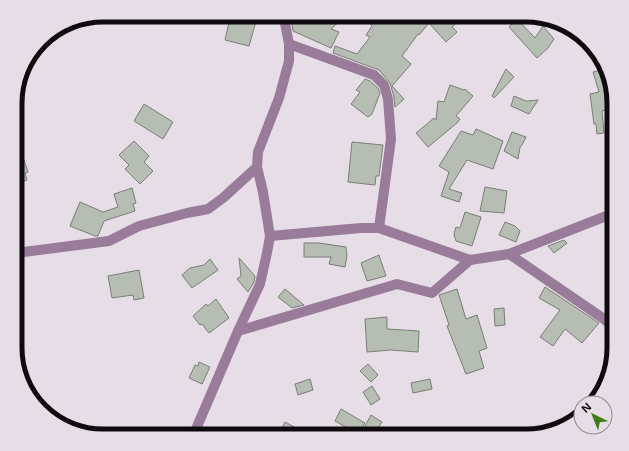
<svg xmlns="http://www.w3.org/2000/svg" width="629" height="451" font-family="'Open Sans',sans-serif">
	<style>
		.building { fill: #b6bdb3; stroke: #787f75 }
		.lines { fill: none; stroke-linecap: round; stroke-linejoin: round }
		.minor { stroke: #997b9a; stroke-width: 10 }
		.rim { fill: none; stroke: #0e0a0e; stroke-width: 5 }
	</style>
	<rect width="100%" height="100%" fill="#e7dde7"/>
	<!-- building -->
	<g class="building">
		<polygon points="464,16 452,27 457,32 446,42 429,23 419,35 418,34 402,56 411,64 392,86 404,99 395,107 394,97 390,83 379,70 333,53 335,46 357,54 370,37 366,35 372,26 364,17"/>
		<polygon points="307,17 321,24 329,17 344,17 331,29 339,32 331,48 293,31 292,25 296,18"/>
		<polygon points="230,18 257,18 249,46 225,40"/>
		<polygon points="517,19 535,38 543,26 554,39 548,48 537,58 509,27"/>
		<polygon points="506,69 514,77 494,98 492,96"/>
		<polygon points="606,69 614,98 614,108 602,111 604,133 597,134 596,124 594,124 590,94 599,92 593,72"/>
		<polygon points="365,79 370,81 378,88 380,93 372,114 368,117 351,104 360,92 356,90"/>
		<polygon points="450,85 464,90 465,89 473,96 456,116 460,119 457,123 428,147 416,133 434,118 436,120 438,101 444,102"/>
		<polygon points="514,96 526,101 538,100 529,114 511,106"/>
		<polygon points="144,104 173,122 163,139 134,121"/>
		<polygon points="476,129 503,141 493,169 467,160 449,189 462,193 459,202 441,196 449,172 439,166 461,131 473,135"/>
		<polygon points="512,132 526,137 522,145 520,147 518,159 504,151"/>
		<polygon points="134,141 149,156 144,162 153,171 140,184 125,169 129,165 119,155"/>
		<polygon points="352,142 383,145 379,176 376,176 375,185 348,182"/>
		<polygon points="18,151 21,162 24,160 28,172 25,173 27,180 16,184 16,152"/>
		<polygon points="485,187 507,191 504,213 480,211"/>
		<polygon points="132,188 136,203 133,204 135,211 104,221 98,236 95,236 70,226 80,202 103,212 118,207 114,194"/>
		<polygon points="465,212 481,217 472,246 456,241 454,234 456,227 460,228"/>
		<polygon points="505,222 515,226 520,231 516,242 499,235"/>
		<polygon points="564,240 567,243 554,253 548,246"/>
		<polygon points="304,243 319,243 346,247 347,256 345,267 329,264 331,257 304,257"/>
		<polygon points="379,255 386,276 367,281 361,263"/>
		<polygon points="239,258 255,276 254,282 248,292 237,279 241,276"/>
		<polygon points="210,259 218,270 192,288 182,275 190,268 204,265"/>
		<polygon points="139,270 144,298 134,300 133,295 112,298 108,276"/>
		<polygon points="545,287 599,323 582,343 565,329 553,346 540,337 560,310 539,298"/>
		<polygon points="285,289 304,305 292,308 278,297"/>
		<polygon points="457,289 466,319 477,315 487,348 479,351 484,368 466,374 447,326 449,325 439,295"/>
		<polygon points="216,299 229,318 209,333 202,324 200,325 193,316 206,304 208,306"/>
		<polygon points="504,308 505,325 495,326 494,309"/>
		<polygon points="387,317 387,329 419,331 418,352 391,350 367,352 365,319"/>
		<polygon points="199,362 210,367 202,384 189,378 195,365 198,366"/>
		<polygon points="368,364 378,375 371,382 360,371"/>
		<polygon points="310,379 313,390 298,395 295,384"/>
		<polygon points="430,379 432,389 413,393 411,383"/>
		<polygon points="372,386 380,399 371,405 363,392"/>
		<polygon points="341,409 365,423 358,434 335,421"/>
		<polygon points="371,415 382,422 375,433 365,426"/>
		<polygon points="285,422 311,436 278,436"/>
	</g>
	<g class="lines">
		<!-- minor -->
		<g class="minor">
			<polyline points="289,44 374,75 384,85 388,99 391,139 379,228"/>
			<polyline points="270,236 361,228 379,228 470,260 509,254 614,213"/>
			<polyline points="16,253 109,241 139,226 187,213 208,209 223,198 257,167"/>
			<polyline points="509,254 604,319 614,328"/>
			<polyline points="238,331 397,284 432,293 470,260"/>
			<polyline points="193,436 238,331 260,284 267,253 270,236 263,192 257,167 258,152 279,98 289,61 289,44 284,18"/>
		</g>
	</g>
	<!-- crop -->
	<path d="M0 0H629V451H0ZM103 22H526A81 81 0 0 1 607 103V348A81 81 0 0 1 526 429H103A81 81 0 0 1 22 348V103A81 81 0 0 1 103 22Z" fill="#e7dde7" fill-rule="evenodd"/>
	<path class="rim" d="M103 22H526A81 81 0 0 1 607 103V348A81 81 0 0 1 526 429H103A81 81 0 0 1 22 348V103A81 81 0 0 1 103 22Z"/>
	<!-- north arrow -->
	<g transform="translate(593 415) rotate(317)"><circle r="19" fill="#e7dde7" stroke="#908990"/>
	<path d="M0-3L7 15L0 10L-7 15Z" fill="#407c18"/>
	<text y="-6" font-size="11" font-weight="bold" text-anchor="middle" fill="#0e0a0e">N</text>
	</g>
</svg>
